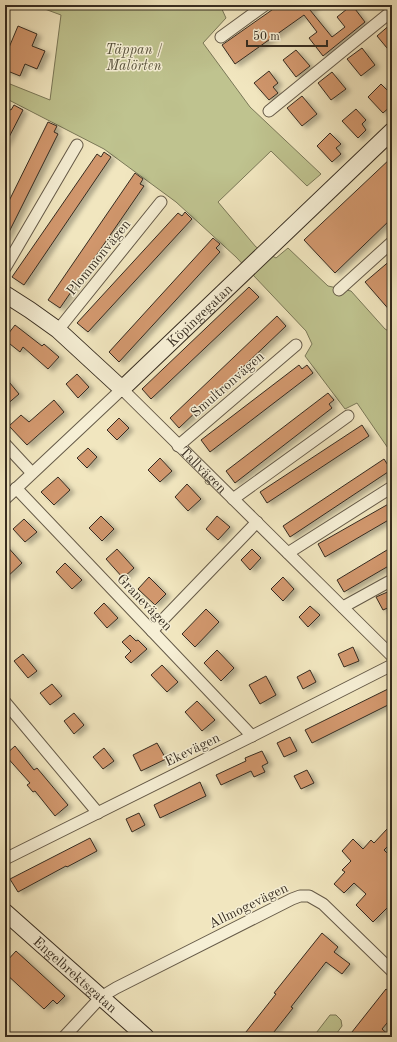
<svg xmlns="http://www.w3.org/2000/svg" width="397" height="1042" font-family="'Old Standard TT',serif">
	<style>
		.green { fill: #bfc38f; stroke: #7a7858 }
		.building { fill: #d1976d; stroke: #362c20; filter: url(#shadow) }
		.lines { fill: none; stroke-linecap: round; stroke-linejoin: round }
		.street-casing { stroke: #655a48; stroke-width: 13 }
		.secondary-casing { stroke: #362c20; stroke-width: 18 }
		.street { stroke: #f6efd5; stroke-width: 11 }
		.secondary { stroke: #f6efd5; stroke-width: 16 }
		.labels { text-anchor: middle; stroke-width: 3; stroke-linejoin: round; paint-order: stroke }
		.park-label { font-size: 14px; font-style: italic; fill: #58523c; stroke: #f6efd5 }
		.street-label { font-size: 14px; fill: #362c20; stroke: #f6efd5 }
	</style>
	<defs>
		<filter id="shadow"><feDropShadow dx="4.5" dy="2.5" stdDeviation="2" flood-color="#0004"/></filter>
	</defs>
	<rect width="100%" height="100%" fill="#f1e6bf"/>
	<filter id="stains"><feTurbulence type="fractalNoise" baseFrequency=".005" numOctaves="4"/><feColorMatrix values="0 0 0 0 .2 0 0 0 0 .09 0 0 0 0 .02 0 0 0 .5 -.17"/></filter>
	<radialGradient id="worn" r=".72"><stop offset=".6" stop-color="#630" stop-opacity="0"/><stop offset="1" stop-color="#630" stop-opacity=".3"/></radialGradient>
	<!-- green -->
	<g class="green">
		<polygon points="34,5 220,5 226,18 203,43 250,107 321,174 307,186 271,151 218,202 256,247 276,258 288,248 328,286 351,291 385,329 392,333 392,454 357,403 345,409 305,356 312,344 306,331 236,257 176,202 104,149 5,98 5,82 50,100 61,15"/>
		<polygon points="330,1015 336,1015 341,1020 342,1026 334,1037 313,1037"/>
	</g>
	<!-- building -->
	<g class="building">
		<polygon points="279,5 317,5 310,10 332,37 345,27 337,17 352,5 365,22 323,56 309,38 317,32 304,15 235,64 222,45"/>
		<polygon points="392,23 392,54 377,36"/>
		<polygon points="18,26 37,34 32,46 45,51 37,69 25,64 20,76 5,70 5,57"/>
		<polygon points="362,48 375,65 361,76 347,59"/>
		<polygon points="296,50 310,66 296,77 283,60"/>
		<polygon points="269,71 278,83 273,87 278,93 269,100 254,83"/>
		<polygon points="332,72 346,89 331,100 318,83"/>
		<polygon points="381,84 392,95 387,100 392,105 383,113 368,97"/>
		<polygon points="302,96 317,114 302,126 287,108"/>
		<polygon points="14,105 23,110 5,145 5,107 11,110"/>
		<polygon points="356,109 366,120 362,124 366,130 358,138 342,121"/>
		<polygon points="48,122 57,126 54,132 58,134 5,240 5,209"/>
		<polygon points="330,133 341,144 336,148 341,154 332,162 317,146"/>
		<polygon points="104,152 111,157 24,285 12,277 97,154 101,157"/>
		<polygon points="392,157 392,218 335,273 304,240"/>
		<polygon points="135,173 143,179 140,184 144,186 60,308 48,300"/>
		<polygon points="185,212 192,219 88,332 77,323 178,213 182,216"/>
		<polygon points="213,238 220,244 216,248 220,252 119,362 109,352"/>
		<polygon points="392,259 392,313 365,282"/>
		<polygon points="249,287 259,297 151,399 142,389"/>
		<polygon points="277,316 286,326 179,428 170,418"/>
		<polygon points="15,325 42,346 44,344 59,357 48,369 23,347 20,352 5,340 5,338"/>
		<polygon points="299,365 302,369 307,365 313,373 210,452 201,440"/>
		<polygon points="77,374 89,387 78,398 66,384"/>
		<polygon points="5,377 19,394 5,406"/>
		<polygon points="328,393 334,400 329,404 332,408 235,483 226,471"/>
		<polygon points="54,400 64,412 27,445 9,426 21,415 29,422"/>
		<polygon points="119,418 129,428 117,440 107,430"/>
		<polygon points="362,425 369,436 267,503 260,492"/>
		<polygon points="88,448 97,457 87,468 77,458"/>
		<polygon points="160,458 172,471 160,482 148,470"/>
		<polygon points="384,459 391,470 290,537 283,526"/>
		<polygon points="58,477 70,490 54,505 41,492"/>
		<polygon points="187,484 201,499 188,511 175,497"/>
		<polygon points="392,502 392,518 325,557 318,544"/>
		<polygon points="101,516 114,529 102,541 89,528"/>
		<polygon points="217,516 230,527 218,540 206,529"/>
		<polygon points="24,519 37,532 25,542 13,529"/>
		<polygon points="5,544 22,563 5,579"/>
		<polygon points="392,547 392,564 344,592 337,580"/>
		<polygon points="117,549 134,568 123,578 106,559"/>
		<polygon points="252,549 261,558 250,570 241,560"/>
		<polygon points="65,563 82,580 72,589 56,572"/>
		<polygon points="149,577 166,594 155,605 138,589"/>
		<polygon points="283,577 294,589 283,601 271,589"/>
		<polygon points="392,590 392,606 383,610 376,597"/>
		<polygon points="104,603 118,618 107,628 94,613"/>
		<polygon points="310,606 320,615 308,627 299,617"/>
		<polygon points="206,609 219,622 195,647 182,634"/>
		<polygon points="130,635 136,641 138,640 147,649 131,663 125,657 131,651 122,642"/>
		<polygon points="353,647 359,661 344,667 338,654"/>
		<polygon points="217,650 234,668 221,681 204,663"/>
		<polygon points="23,654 37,671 28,678 14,661"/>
		<polygon points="162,665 178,682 167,692 151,675"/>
		<polygon points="310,670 316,682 303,689 297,677"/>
		<polygon points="266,676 276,695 260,704 249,685"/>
		<polygon points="52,684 62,696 50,705 40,693"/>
		<polygon points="392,687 392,703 312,743 305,730"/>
		<polygon points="197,701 215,720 202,731 185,712"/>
		<polygon points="74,713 84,725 74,734 64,721"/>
		<polygon points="290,737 297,751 284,757 277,743"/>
		<polygon points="157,743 166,759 141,771 133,755"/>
		<polygon points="15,746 34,770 37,768 68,805 55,816 35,791 33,792 27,785 30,783 5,755"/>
		<polygon points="104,748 114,761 103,769 93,757"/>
		<polygon points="262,751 268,763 262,766 265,772 254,777 251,771 221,785 216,775 246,761 245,758"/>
		<polygon points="307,770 314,783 301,789 294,776"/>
		<polygon points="200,782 206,796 160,818 154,805"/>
		<polygon points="139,813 145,825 132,832 126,819"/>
		<polygon points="387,829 392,834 392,842 384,850 392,858 392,903 373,922 356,905 366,894 354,883 344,893 334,884 345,872 342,870 351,861 342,851 353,839 363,849 371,840 374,843"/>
		<polygon points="90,838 97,851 67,867 66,866 18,892 10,879"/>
		<polygon points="322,933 338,947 334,952 350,964 342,974 326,962 291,1007 293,1008 270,1037 242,1037 276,994 274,993"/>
		<polygon points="16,951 65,996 57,1004 53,1000 44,1009 5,973 5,963"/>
		<polygon points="386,989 392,993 392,1017 382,1029 391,1037 348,1037"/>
	</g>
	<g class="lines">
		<!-- street casing -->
		<g class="street-casing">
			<g id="street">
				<polyline points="221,37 265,5"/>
				<polyline points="269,111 387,15 392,13"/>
				<polyline points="5,268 77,145"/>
				<polyline points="339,290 392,242"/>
				<polyline points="58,330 161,202"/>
				<polyline points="5,444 32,473"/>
				<polyline points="178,446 296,345"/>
				<polyline points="16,488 252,736"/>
				<path id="s1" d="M5 499 122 389 392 656"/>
				<polyline points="233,499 348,416"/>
				<polyline points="288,553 392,487"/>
				<polyline points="343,607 392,580"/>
				<polyline points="152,631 257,522"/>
				<polyline points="5,702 98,813"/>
				<polyline points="5,859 252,736 392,665"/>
				<polyline points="64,1037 101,997 116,988 292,899 300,896 309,896 323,904 392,971"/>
			</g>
		</g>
		<!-- secondary casing -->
		<g class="secondary-casing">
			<g id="secondary">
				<path id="s2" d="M5 294 30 310 58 330 122 389 392 131"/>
				<path id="s3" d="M5 912 146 1037"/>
			</g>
		</g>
		<!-- street -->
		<use href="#street" class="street"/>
		<!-- secondary -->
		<use href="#secondary" class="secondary"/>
	</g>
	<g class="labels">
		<!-- park labels -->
		<g class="park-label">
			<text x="134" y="54">Täppan /<tspan x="134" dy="16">Malörten</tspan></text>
		</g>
		<!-- street labels -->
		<g class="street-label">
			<text transform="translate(98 257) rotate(-51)" y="5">Plommonvägen</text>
			<text dy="5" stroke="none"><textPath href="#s2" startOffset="258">Köpingegatan</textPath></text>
			<text transform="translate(227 384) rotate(-41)" y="5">Smultronvägen</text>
			<text dy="5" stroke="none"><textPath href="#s1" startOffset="275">Tallvägen</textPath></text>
			<text transform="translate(145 602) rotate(46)" y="5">Granevägen</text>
			<text transform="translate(192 749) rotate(-26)" y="5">Ekevägen</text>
			<text transform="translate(248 905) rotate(-26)" y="5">Allmogevägen</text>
			<text dy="5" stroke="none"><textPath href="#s3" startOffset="94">Engelbrektsgatan</textPath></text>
		</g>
	</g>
	<!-- margin -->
	<rect width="397" height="1042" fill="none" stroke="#f1e6bf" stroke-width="20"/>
	<rect x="6" y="6" width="385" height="1030" fill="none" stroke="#362c20" stroke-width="2"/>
	<rect x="10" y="10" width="377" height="1022" fill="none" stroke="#362c20"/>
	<!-- scale -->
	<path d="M247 40v6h80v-6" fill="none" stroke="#362c20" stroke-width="2"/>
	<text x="253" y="40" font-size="12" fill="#362c20" stroke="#f6efd5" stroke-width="3" paint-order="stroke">50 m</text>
	<rect width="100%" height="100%" filter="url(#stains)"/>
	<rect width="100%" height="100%" fill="url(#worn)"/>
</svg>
